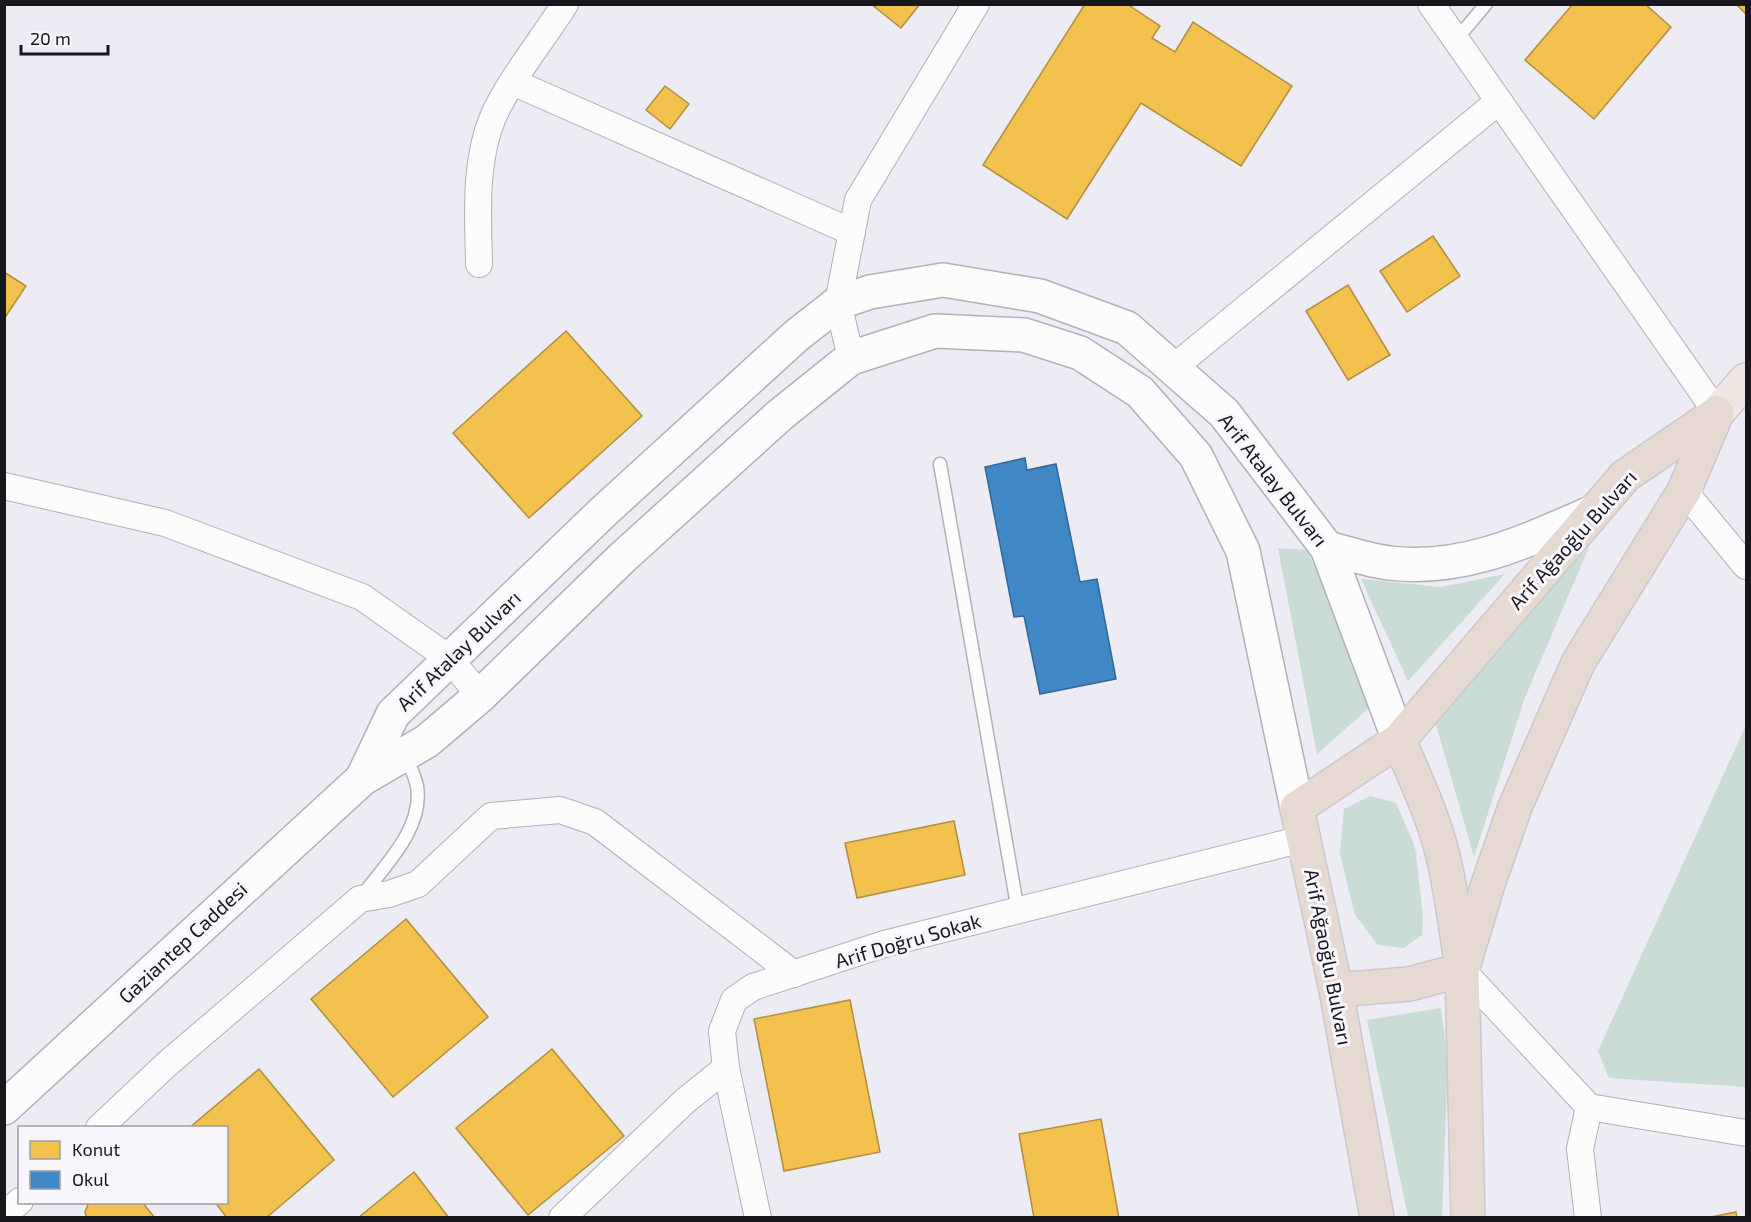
<svg xmlns="http://www.w3.org/2000/svg" width="1751" height="1222" font-family="'Exo 2',sans-serif">
	<style>
		.green { fill: #c9dcd6 }
		.homes { fill: #f2c14e; stroke: #b18e3f; stroke-width: 1.5 }
		.schools { fill: #3f88c5; stroke: #346693; stroke-width: 1.5 }
		.lines { fill: none; stroke-linecap: round; stroke-linejoin: round }
		.lane-casing { stroke: #b2b0b6; stroke-width: 15 }
		.street-casing { stroke: #b2b0b6; stroke-width: 28 }
		.secondary-casing { stroke: #b2b0b6; stroke-width: 36 }
		.primary-casing { stroke: #cbc9ce; stroke-width: 36 }
		.highway-casing { stroke: #cbc9ce; stroke-width: 36 }
		.lane { stroke: #fcfcfd; stroke-width: 12 }
		.street { stroke: #fcfcfd; stroke-width: 26 }
		.secondary { stroke: #fcfcfd; stroke-width: 33 }
		.primary { stroke: #f0e7e3; stroke-width: 33 }
		.highway { stroke: #e6d9d2; stroke-width: 33 }
		.labels { text-anchor: middle; stroke-width: 6; stroke-linejoin: round; paint-order: stroke }
		.street-label { font-size: 20px; fill: #19171d; stroke: #f8f6fd }
	</style>
	<rect width="100%" height="100%" fill="#edebf4"/>
	<!-- green -->
	<g class="green">
		<polygon points="1589,547 1524,700 1474,857 1433,714"/>
		<polygon points="1278,548 1307,550 1377,701 1317,754"/>
		<polygon points="1505,574 1408,681 1361,579 1441,587"/>
		<polygon points="1746,725 1746,1087 1609,1078 1598,1051"/>
		<polygon points="1370,796 1396,803 1415,847 1423,915 1422,935 1404,948 1378,945 1355,915 1340,854 1344,809"/>
		<polygon points="1441,1008 1448,1061 1442,1217 1408,1217 1367,1020"/>
	</g>
	<!-- homes -->
	<g class="homes">
		<polygon points="871,4 920,4 901,28"/>
		<polygon points="1085,4 1127,4 1160,26 1152,38 1175,52 1193,22 1292,86 1241,166 1141,103 1067,219 983,165"/>
		<polygon points="1573,4 1645,4 1671,27 1594,119 1525,60"/>
		<polygon points="1736,4 1746,4 1746,14"/>
		<polygon points="665,86 689,104 670,129 646,110"/>
		<polygon points="1433,236 1460,276 1407,312 1380,271"/>
		<polygon points="4,272 26,286 4,319"/>
		<polygon points="1348,285 1390,355 1348,380 1306,311"/>
		<polygon points="566,331 642,416 529,518 453,433"/>
		<polygon points="954,821 965,875 857,898 845,843"/>
		<polygon points="406,919 488,1017 393,1097 311,999"/>
		<polygon points="850,1000 880,1152 784,1171 754,1019"/>
		<polygon points="552,1049 624,1136 528,1215 456,1128"/>
		<polygon points="259,1069 334,1160 266,1218 227,1218 215,1202 226,1202 226,1128 189,1128"/>
		<polygon points="1101,1119 1119,1218 1034,1218 1019,1134"/>
		<polygon points="414,1172 449,1218 358,1218"/>
		<polygon points="89,1202 142,1202 155,1218 87,1218 85,1212"/>
		<polygon points="1736,1212 1737,1218 1706,1218"/>
	</g>
	<!-- schools -->
	<polygon class="schools" points="1025,458 1027,470 1056,464 1080,582 1097,579 1116,679 1040,694 1024,616 1014,617 985,467"/>
	<g class="lines">
		<!-- lane casing -->
		<g class="lane-casing">
			<g id="lane">
				<polyline points="1456,40 1486,4"/>
				<polyline points="940,464 1018,911"/>
				<path d="M362 896C385 865 424 828 417 786 415 776 409 765 406 755"/>
			</g>
		</g>
		<!-- street casing -->
		<g class="street-casing">
			<g id="street">
				<polyline points="1431,4 1717,413"/>
				<polyline points="515,83 852,232"/>
				<path d="M479 264C478 216 474 162 493 117 509 81 543 39 565 4"/>
				<polyline points="851,358 838,303 858,200 976,4"/>
				<polyline points="1173,368 1499,101"/>
				<polyline points="4,486 165,523 362,597 450,659 480,696"/>
				<polyline points="1684,491 1746,566"/>
				<polyline points="1462,970 1589,1107 1746,1133"/>
				<polyline points="99,1128 167,1064 360,899 389,894 418,884 491,816 560,810 595,822 794,974"/>
				<polyline points="4,1215 20,1201"/>
				<polyline points="562,1218 685,1101 726,1068"/>
				<polyline points="758,1218 726,1068 722,1031 734,1000 753,987 884,944 1303,839"/>
				<polyline points="1588,1218 1580,1149 1589,1107"/>
			</g>
		</g>
		<!-- secondary casing -->
		<g class="secondary-casing">
			<g id="secondary">
				<path d="M1327 548C1348 553 1369 561 1390 563 1463 572 1526 541 1591 513"/>
				<polyline points="362,779 393,714 602,513 796,336 838,303 870,292 943,280 1040,296 1127,328 1224,413 1327,548 1399,740"/>
				<polyline points="4,1108 362,779 427,741 480,696 622,558 780,415 851,358 935,331 1024,335 1080,353 1140,392 1196,456 1243,551 1297,808"/>
			</g>
		</g>
		<!-- primary casing -->
		<g class="primary-casing">
			<polyline id="primary" points="1717,413 1746,380"/>
		</g>
		<!-- highway casing -->
		<g class="highway-casing">
			<g id="highway">
				<path d="M1336 990 1409 984 1462 970C1456 931 1452 891 1442 852 1432 813 1414 776 1399 740"/>
				<polyline points="1377,1218 1336,990 1297,808 1399,740 1625,476 1717,413"/>
				<polyline points="1468,1218 1462,970 1488,884 1515,807 1578,663 1684,491 1717,413"/>
			</g>
		</g>
		<!-- lane -->
		<use href="#lane" class="lane"/>
		<!-- street -->
		<use href="#street" class="street"/>
		<!-- secondary -->
		<use href="#secondary" class="secondary"/>
		<!-- primary -->
		<use href="#primary" class="primary"/>
		<!-- highway -->
		<use href="#highway" class="highway"/>
	</g>
	<g class="labels">
		<!-- street labels -->
		<g class="street-label">
			<text transform="translate(1273 480) rotate(52)" y="7">Arif Atalay Bulvarı</text>
			<text transform="translate(1573 540) rotate(-48)" y="7">Arif Ağaoğlu Bulvarı</text>
			<text transform="translate(459 651) rotate(-44)" y="7">Arif Atalay Bulvarı</text>
			<text transform="translate(908 941) rotate(-16)" y="7">Arif Doğru Sokak</text>
			<text transform="translate(183 943) rotate(-43)" y="7">Gaziantep Caddesi</text>
			<text transform="translate(1328 957) rotate(79)" y="7">Arif Ağaoğlu Bulvarı</text>
		</g>
	</g>
	<!-- border -->
	<rect width="1751" height="1222" fill="none" stroke="#19171d" stroke-width="12"/>
	<!-- legend -->
	<rect x="18" y="1126" width="210" height="78" fill="#f8f6fd" stroke="#9f9da3" stroke-width="1.5"/>
	<rect x="30" y="1141" width="30" height="18" fill="#f2c14e" stroke="#9f9da3" stroke-width="1.5"/>
	<text x="72" y="1156" font-size="18" fill="#19171d">Konut</text>
	<rect x="30" y="1171" width="30" height="18" fill="#3f88c5" stroke="#9f9da3" stroke-width="1.5"/>
	<text x="72" y="1186" font-size="18" fill="#19171d">Okul</text>
	<!-- scale -->
	<path d="M21 45v9h87v-9" fill="none" stroke="#19171d" stroke-width="3"/>
	<text x="30" y="45" font-size="18" fill="#19171d" stroke="#f8f6fd" stroke-width="4.5" paint-order="stroke">20 m</text>
</svg>
